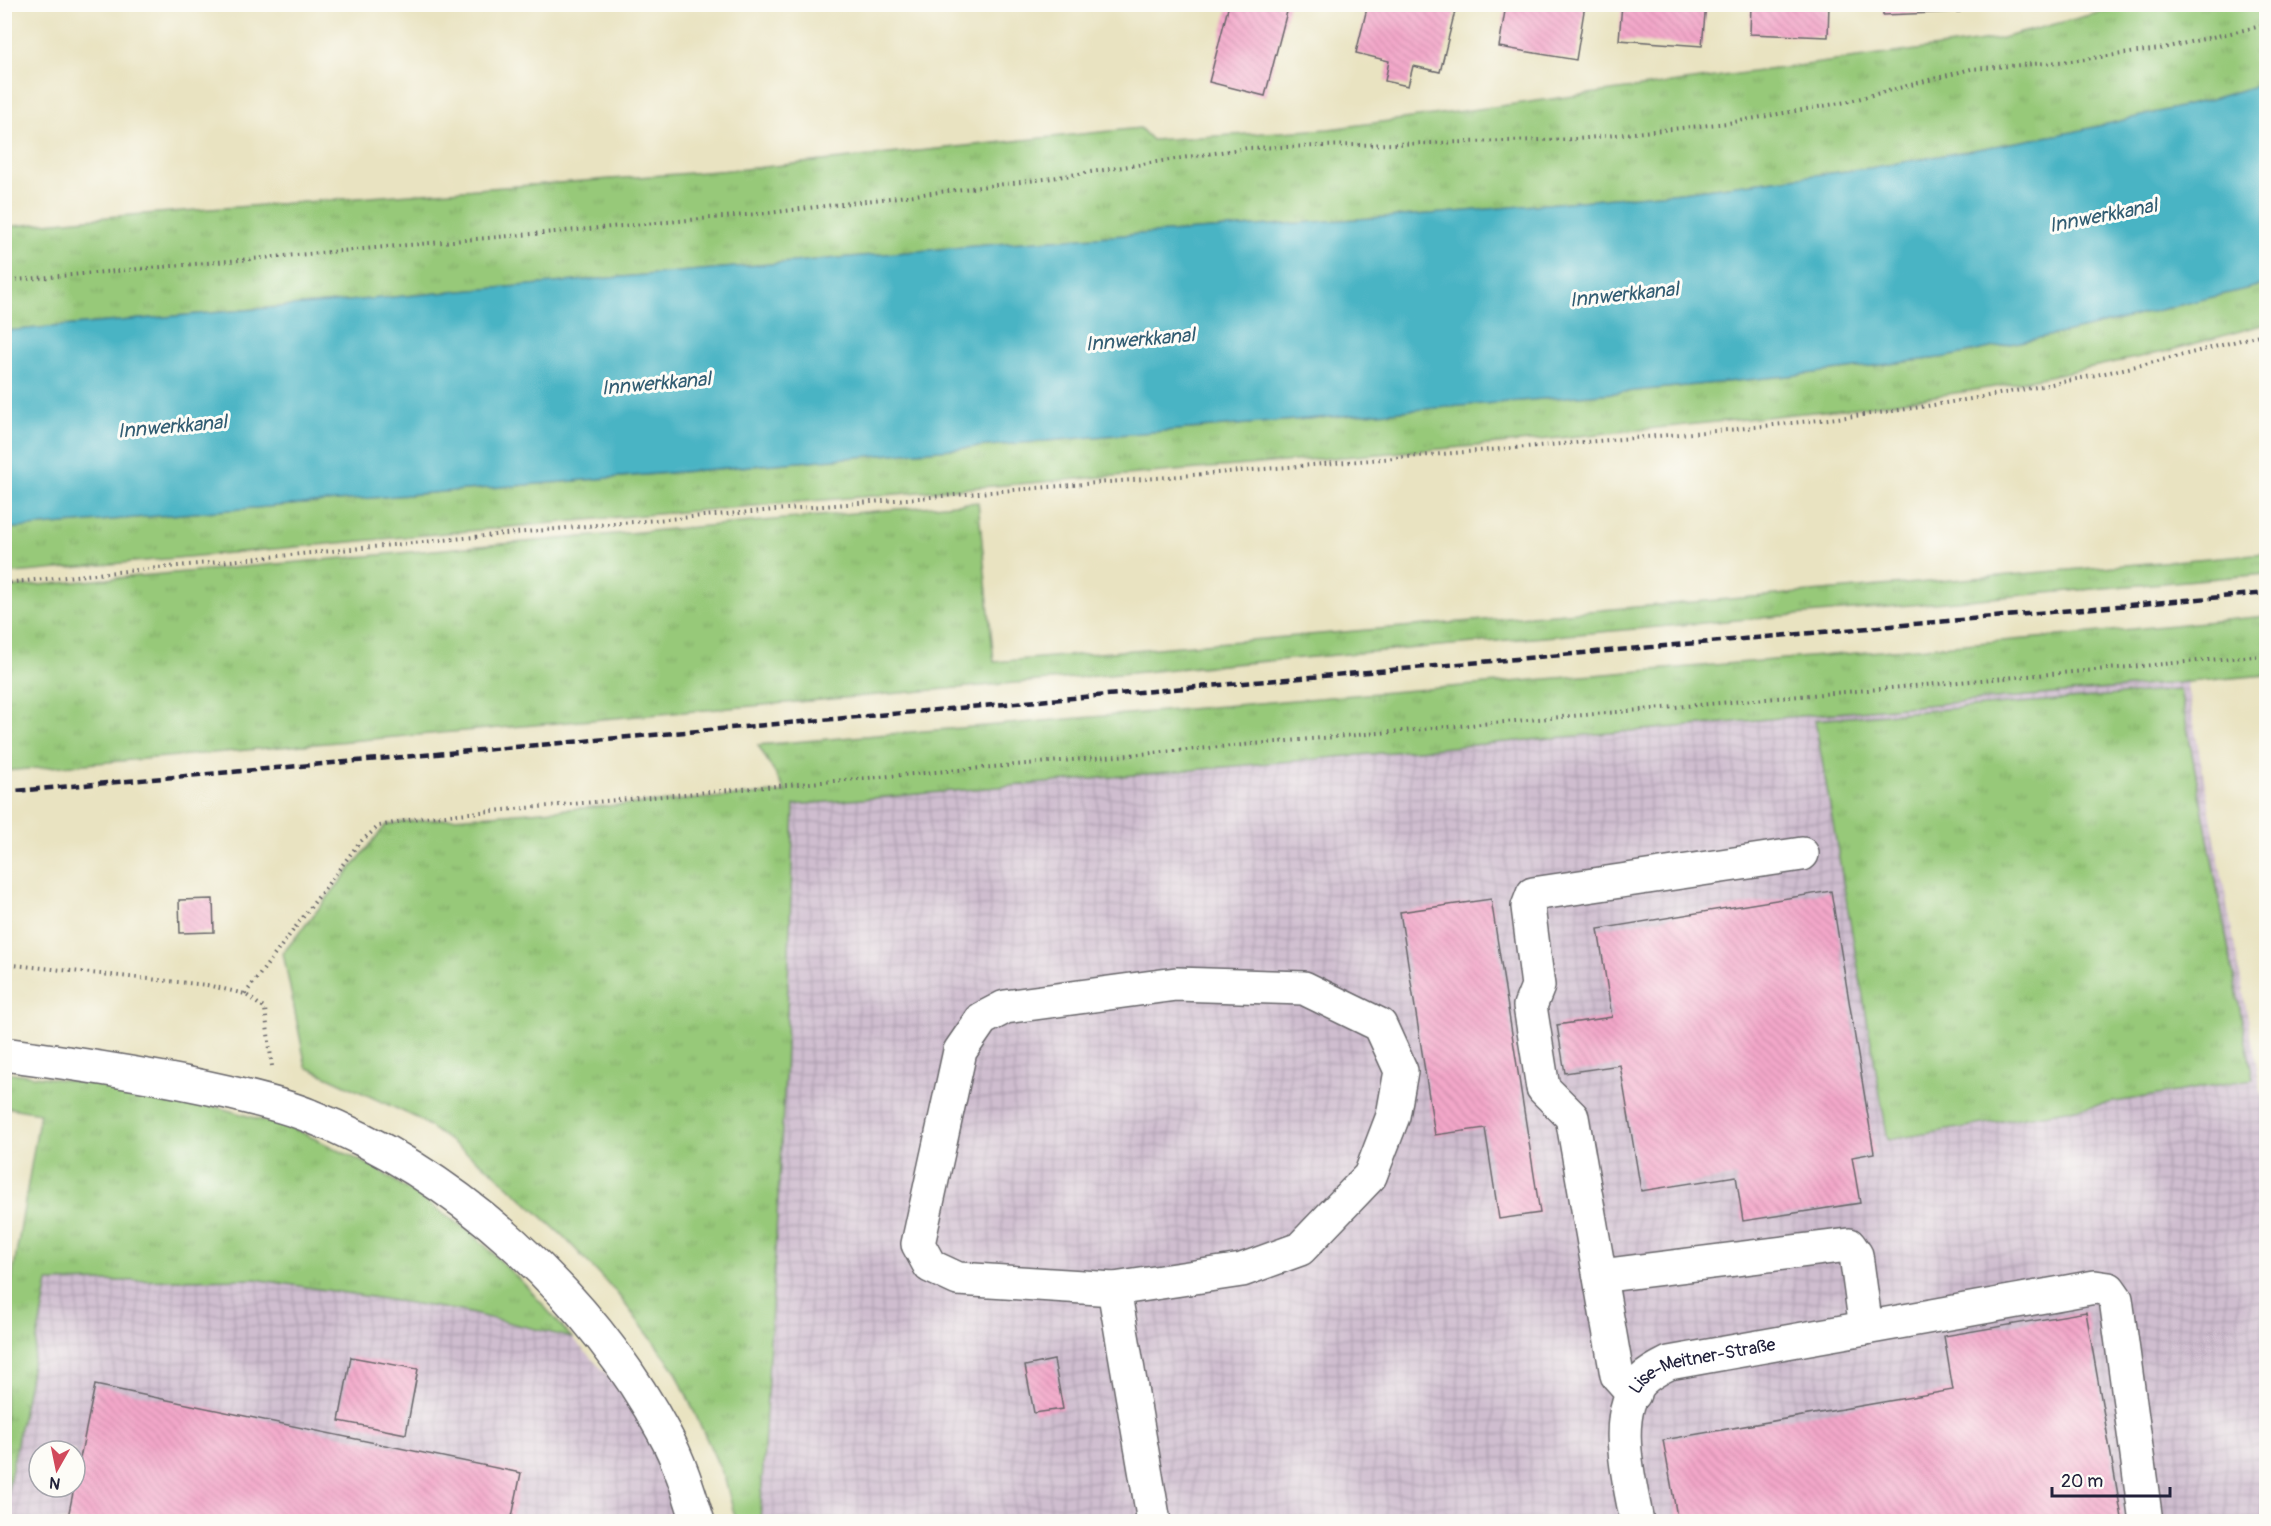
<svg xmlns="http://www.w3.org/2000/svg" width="2271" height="1526" font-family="Pangolin,sans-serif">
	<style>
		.industrial { fill: url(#industrial-grid); fill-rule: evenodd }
		.grass { fill: url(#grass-tufts); stroke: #5c765a; stroke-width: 1.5 }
		.water { fill: #48b4c4; stroke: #356b80; stroke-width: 1.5 }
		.building { fill: url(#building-back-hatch) }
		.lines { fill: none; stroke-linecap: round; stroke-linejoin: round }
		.minor-casing { stroke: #68666a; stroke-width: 36 }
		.path { stroke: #68666a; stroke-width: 4; stroke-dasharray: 1.5 4.5; stroke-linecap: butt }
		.minor { stroke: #fff; stroke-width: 33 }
		.rail { stroke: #22223b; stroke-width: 4.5; stroke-dasharray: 9 4.5; stroke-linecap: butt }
		.labels { text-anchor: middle; stroke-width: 6; stroke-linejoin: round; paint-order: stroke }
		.street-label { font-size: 18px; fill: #22223b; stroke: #fdfcf7 }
		.water-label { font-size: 20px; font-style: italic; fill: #315c72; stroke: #fdfcf7 }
	</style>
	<defs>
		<pattern id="industrial-grid" width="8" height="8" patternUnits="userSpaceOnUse" patternTransform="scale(1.5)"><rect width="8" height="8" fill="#cfbdcf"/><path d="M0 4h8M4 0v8" fill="none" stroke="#b1a2b3"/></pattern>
		<pattern id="grass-tufts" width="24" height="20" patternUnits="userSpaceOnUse" patternTransform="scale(1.5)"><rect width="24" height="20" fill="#97c979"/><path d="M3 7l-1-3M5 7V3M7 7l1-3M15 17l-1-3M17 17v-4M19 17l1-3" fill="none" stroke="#82ac6a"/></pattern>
		<pattern id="building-back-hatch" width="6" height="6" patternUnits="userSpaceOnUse" patternTransform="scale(1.5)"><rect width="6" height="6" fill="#f3a7c9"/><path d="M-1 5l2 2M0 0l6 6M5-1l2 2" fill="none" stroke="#d08fae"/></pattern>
	</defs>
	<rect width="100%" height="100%" fill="#fdfcf7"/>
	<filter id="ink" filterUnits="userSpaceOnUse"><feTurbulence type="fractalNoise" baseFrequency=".0167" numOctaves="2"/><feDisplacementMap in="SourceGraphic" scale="12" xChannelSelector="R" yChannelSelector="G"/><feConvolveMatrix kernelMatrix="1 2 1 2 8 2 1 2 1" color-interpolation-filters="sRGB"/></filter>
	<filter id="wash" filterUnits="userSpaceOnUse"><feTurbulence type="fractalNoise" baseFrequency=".008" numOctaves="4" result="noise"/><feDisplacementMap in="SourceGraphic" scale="24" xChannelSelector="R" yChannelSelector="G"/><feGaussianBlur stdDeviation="1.35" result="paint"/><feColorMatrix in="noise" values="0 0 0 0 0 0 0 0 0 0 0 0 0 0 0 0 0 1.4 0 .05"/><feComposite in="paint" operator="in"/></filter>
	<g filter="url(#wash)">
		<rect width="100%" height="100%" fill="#e9e3c1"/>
		<!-- industrial -->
		<g class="industrial">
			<polygon points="2186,680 2266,1116 2266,1521 760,1522 785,1074 794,805"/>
			<path d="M255 1279 461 1311 572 1338 638 1407 705 1522H5V1505L47 1282ZM39 1451H75V1487H39Z"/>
		</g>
		<!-- grass -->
		<g class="grass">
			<polygon points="2128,5 2266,5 2266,83 2205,101 2073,132 1870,168 1682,192 1444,213 1009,243 5,331 5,227 118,216 744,169 1140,128 1152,140 1329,129 1998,39"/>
			<polygon points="2266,284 2266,324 2164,352 2001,386 1863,407 1499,444 608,518 5,574 5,529 1625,392 1798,375 1947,357 2082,329"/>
			<polygon points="978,502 994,662 2266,553 2266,574 5,771 5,588"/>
			<polygon points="2266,616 2266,675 794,805 785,1074 760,1521 736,1521 725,1479 675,1370 616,1292 564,1237 491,1170 417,1118 306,1067 283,953 386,825 402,822 786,792 758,745 2049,637"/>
			<polygon points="2180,690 2253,1079 1888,1140 1815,720"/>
			<polygon points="5,1072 94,1084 217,1107 299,1131 377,1169 472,1233 527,1287 572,1338 461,1311 255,1279 48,1282 5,1505 5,1320 40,1113 5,1107"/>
		</g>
		<!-- water -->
		<polygon class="water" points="2266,83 2266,284 2082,329 1947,357 1798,375 1625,392 5,529 5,331 1009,243 1444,213 1682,192 1870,168 2073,132 2205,101"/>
		<g id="blocks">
			<!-- building -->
			<g class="building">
				<polygon points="1229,4 1289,4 1265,96 1209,82"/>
				<polygon points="1368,4 1448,4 1456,7 1440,72 1413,66 1408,86 1385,81 1389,61 1356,53"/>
				<polygon points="1622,4 1706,4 1702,46 1619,40"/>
				<polygon points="1751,4 1829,4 1828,37 1750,34"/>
				<polygon points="1883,4 1960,4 1960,12 1883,15"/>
				<polygon points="1506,5 1585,5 1576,60 1499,47"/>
				<polygon points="1831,891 1874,1153 1852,1157 1860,1203 1743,1221 1736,1176 1641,1191 1620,1065 1565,1073 1557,1025 1612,1017 1598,929"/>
				<polygon points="213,899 214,932 180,933 179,900"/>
				<polygon points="1491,899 1540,1213 1499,1219 1485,1128 1435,1135 1400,912"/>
				<polygon points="2086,1312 2122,1518 2100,1522 1678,1522 1663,1440 1953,1390 1944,1336"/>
				<polygon points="351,1357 418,1369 406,1434 339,1421"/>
				<polygon points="1054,1360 1063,1409 1034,1413 1025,1366"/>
				<polygon points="95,1385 521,1473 511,1522 67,1522"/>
			</g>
		</g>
	</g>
	<g filter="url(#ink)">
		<use href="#blocks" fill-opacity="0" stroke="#68666a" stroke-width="1.5"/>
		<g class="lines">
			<!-- minor casing -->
			<g class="minor-casing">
				<g id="minor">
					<polygon points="1176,984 1304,988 1380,1025 1401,1071 1393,1116 1370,1176 1300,1249 1242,1270 1114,1289 958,1279 930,1266 918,1244 960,1051 982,1019 1005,1007"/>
					<path d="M4 1054C79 1064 154 1075 227 1092 255 1099 284 1105 310 1116 456 1173 590 1295 664 1433 679 1460 689 1492 698 1522"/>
					<polyline points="1600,1276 1849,1245 1856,1255 1866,1328"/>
					<polyline points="1114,1289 1154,1522"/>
					<polyline points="1634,1394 1617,1375 1572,1117 1543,1088 1530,1006 1538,986 1528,907 1533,894 1802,854"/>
					<path id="s1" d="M1637 1522C1630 1482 1610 1414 1641 1381 1649 1373 1659 1368 1669 1363L2095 1287 2109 1289 2116 1299 2146 1522"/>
				</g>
			</g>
			<!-- path -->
			<g class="path">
				<polyline points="4,281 768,213 1045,179 1247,148 1578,139 1728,123 1846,102 1971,69 2071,61 2159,49 2266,25"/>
				<path d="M4 583 597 525 1728 430C1780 424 1834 419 1886 412 2014 394 2142 368 2266 333"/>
				<polyline points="4,922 13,916"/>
				<polyline points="4,964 207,985 245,994 265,1009 272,1066"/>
				<polyline points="245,994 359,843 379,826 424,817 2266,655"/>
			</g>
			<!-- minor -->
			<use href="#minor" class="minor"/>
			<!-- rail -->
			<polyline class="rail" points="4,792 2266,593"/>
		</g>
	</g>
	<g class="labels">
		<!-- street labels -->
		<g class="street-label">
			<text dy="6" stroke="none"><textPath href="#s1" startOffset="210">Lise-Meitner-Straße</textPath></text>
		</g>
		<!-- water labels -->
		<g class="water-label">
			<text transform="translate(2103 215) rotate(-11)" y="7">Innwerkkanal</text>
			<text transform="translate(1624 294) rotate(-6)" y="7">Innwerkkanal</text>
			<text transform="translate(1140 339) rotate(-5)" y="7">Innwerkkanal</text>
			<text transform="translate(656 383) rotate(-5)" y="7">Innwerkkanal</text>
			<text transform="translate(172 426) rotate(-5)" y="7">Innwerkkanal</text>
		</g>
	</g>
	<!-- margin -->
	<rect width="2271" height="1526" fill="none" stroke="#fdfcf7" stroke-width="24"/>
	<!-- north arrow -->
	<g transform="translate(57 1469) rotate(189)"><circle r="28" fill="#fdfcf7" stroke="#a5a5ac" stroke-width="1.5"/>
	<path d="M0-4.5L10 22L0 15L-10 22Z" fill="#d1495b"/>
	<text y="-9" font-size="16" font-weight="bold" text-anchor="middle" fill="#22223b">N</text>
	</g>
	<!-- scale -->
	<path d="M2052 1487v9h118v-9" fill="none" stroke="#22223b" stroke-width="3"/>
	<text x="2061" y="1487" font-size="18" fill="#22223b" stroke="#fdfcf7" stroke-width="4.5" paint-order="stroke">20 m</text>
</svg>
